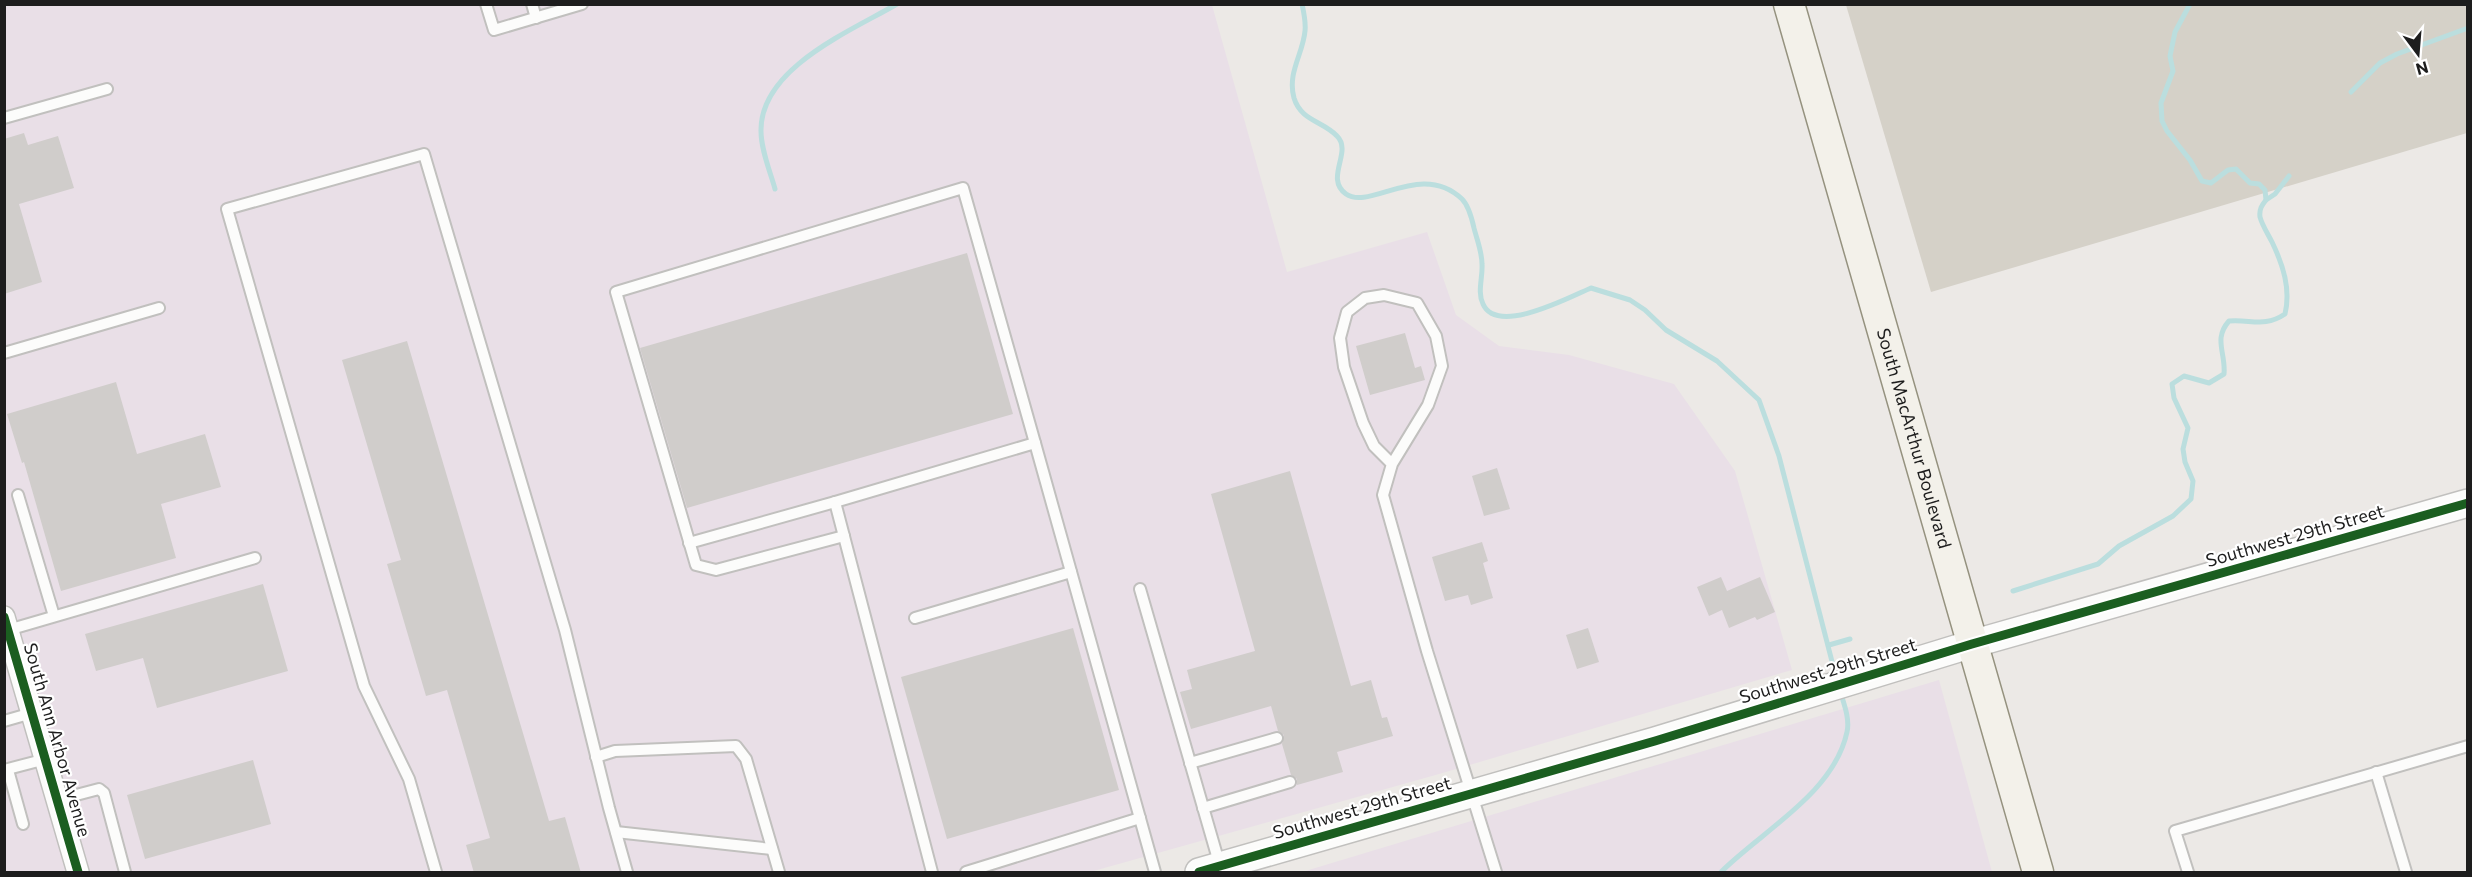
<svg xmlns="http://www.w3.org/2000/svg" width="2472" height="877" font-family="Commissioner,sans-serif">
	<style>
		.industrial { fill: #e9dfe7 }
		.construction { fill: #d5d1c8 }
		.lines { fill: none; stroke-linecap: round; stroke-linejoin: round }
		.stream { stroke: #bbdede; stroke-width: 5 }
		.building { fill: #d0cdcb }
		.service-casing { stroke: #c1c0be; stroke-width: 14 }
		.minor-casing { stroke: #c1c0be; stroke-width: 24 }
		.tertiary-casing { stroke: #c1c0be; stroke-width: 30 }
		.secondary-casing { stroke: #95927f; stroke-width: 33 }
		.service { stroke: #fcfcfb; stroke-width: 10 }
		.minor { stroke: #fcfcfb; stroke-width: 21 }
		.tertiary { stroke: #fcfcfb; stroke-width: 27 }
		.secondary { stroke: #f3f1ea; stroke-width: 30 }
		.cycleway-casing { stroke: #fff; stroke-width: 13 }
		.cycleway { stroke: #1b5e20; stroke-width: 9 }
		.labels { text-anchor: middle; stroke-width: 4.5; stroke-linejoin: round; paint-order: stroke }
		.street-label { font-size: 18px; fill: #1d1d1d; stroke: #fff }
	</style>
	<rect width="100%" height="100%" fill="#ece9e6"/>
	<!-- industrial -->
	<g class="industrial">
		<polygon points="5,5 1212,5 1287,272 1427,232 1456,315 1499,346 1569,355 1674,384 1735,471 1792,670 1439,774 1090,872 5,872"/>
		<polygon points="1939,680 1992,872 1302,872"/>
	</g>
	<!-- construction -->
	<polygon class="construction" points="1846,5 2467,5 2467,133 1931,292"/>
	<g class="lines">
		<!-- stream -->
		<g class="stream">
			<path d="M1302 4C1304 13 1306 22 1305 31 1303 54 1287 73 1294 98 1301 121 1323 121 1337 136 1353 152 1324 178 1346 194 1370 211 1421 160 1462 199 1469 206 1472 219 1474 228 1477 240 1482 252 1482 264 1483 277 1477 292 1483 304 1497 336 1570 297 1591 288L1630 300 1645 310 1666 330 1717 361 1759 400 1779 456 1836 677"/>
			<polyline points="2351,92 2380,63 2397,54 2468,28"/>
			<path d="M775 189C770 171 761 150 761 131 760 68 851 31 897 4"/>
			<polyline points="2266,200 2275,194 2289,176"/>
			<path d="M2013 591 2098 564 2119 546 2173 516 2191 499 2193 481 2185 462 2183 449 2188 428 2174 398 2172 384 2184 376 2209 383 2224 374C2226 353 2213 339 2229 321 2251 319 2264 328 2285 314 2291 289 2283 265 2272 242 2268 234 2262 225 2260 217 2259 209 2262 205 2266 200L2265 190 2259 184 2250 183 2236 169 2228 170 2211 183 2202 181 2190 160 2167 131 2162 121 2161 103 2173 71 2170 56 2175 32 2190 4"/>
			<polyline points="1829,645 1850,639"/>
			<path d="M1721 872C1762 831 1834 793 1847 732 1850 719 1844 704 1840 691"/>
		</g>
	</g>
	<!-- building -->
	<g class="building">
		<polygon points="24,133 28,145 58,136 74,188 19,204 42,282 4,294 4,139"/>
		<polygon points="967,253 1013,414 687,508 640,348"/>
		<polygon points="1405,333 1415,368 1421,366 1425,380 1370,395 1356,346"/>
		<polygon points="407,341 549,821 565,817 581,873 474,873 466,845 490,838 447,690 426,696 387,564 401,560 342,360"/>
		<polygon points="116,382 137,454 205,434 221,487 161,504 176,558 61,591 24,462 22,463 7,414"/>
		<polygon points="1497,468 1510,509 1484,516 1472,476"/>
		<polygon points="1290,471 1351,686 1371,680 1382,718 1387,717 1393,736 1337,752 1343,772 1297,785 1297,779 1291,775 1282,744 1284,735 1278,731 1271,706 1191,729 1180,692 1192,689 1187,670 1255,651 1211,494"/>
		<polygon points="1482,542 1488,561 1483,563 1493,598 1471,605 1468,595 1445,601 1432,557"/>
		<polygon points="1721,577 1727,591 1760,577 1775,612 1757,620 1755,617 1729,628 1722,610 1709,616 1697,587"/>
		<polygon points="263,584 288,671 157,708 143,658 96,671 85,634"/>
		<polygon points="1073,628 1119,790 947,839 901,677"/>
		<polygon points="1588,628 1599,662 1577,669 1566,635"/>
		<polygon points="253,760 271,824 145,859 127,795"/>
	</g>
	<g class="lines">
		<!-- service casing -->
		<g class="service-casing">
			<g id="service">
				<polyline points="486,4 494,30 582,4"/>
				<polyline points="532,4 536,18"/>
				<polyline points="4,118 107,89"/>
				<polyline points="4,353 159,308"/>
				<polyline points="1392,464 1374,446 1363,423 1344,367 1340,338 1347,312 1365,298 1384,295 1417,303 1436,336 1442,366 1428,405 1392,464 1383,495 1427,651 1496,872"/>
				<polyline points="18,495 54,616"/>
				<polyline points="844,536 716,570 696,565 616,292 963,188 1035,443"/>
				<polyline points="689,543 835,502"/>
				<polyline points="1140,589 1220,866"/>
				<polyline points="915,618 1071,572"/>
				<polyline points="8,630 255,558"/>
				<polyline points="4,721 32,713"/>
				<polyline points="596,757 615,751 736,746 746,759 779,872"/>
				<polyline points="1190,763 1277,738"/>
				<polyline points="4,770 46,759"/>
				<polyline points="8,770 23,824"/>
				<polyline points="2376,772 2406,872"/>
				<polyline points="57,800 99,789 104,793 125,872"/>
				<polyline points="1203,808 1290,782"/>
				<polyline points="616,832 772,849"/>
				<polyline points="436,872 409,779 364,686 227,209 424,154 565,630 609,808 627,872"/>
				<polyline points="932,872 835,502 1035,443 1155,872"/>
				<polyline points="966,872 1140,818"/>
				<polyline points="2188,872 2175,831 2468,746"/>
			</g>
		</g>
		<!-- minor casing -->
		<g class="minor-casing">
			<polyline id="minor" points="4,617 78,872"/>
		</g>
		<!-- tertiary casing -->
		<g class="tertiary-casing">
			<polyline id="tertiary" points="1199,872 1655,741 1972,644 2468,503"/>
		</g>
		<!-- secondary casing -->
		<g class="secondary-casing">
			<g id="secondary">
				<path id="s1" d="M1789 4 2038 872"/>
			</g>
		</g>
		<!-- service -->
		<use href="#service" class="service"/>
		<!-- minor -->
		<use href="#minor" class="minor"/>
		<!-- tertiary -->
		<use href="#tertiary" class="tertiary"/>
		<!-- secondary -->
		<use href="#secondary" class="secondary"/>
		<!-- cycleway casing -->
		<g class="cycleway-casing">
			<g id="cycleway">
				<polyline points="4,617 78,872"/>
				<polyline points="1199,872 1655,741 1972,644 2468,503"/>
			</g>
		</g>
		<!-- cycleway -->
		<use href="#cycleway" class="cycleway"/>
	</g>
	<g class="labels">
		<!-- street labels -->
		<g class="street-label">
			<text dy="6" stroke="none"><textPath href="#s1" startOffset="452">South MacArthur Boulevard</textPath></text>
			<text transform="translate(2295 536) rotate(-16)" y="6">Southwest 29th Street</text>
			<text transform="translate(1828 671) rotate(-17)" y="6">Southwest 29th Street</text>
			<text transform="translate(57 740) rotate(74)" y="6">South Ann Arbor Avenue</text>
			<text transform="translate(1362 808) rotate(-16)" y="6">Southwest 29th Street</text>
		</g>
	</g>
	<!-- border -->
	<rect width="2472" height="877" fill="none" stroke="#1d1d1d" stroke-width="12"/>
	<!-- north arrow -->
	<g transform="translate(2418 54) rotate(164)" stroke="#ffffff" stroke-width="4.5" paint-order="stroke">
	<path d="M0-4.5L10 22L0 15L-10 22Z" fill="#1d1d1d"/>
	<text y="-9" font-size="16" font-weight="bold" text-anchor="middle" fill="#1d1d1d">N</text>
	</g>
</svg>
